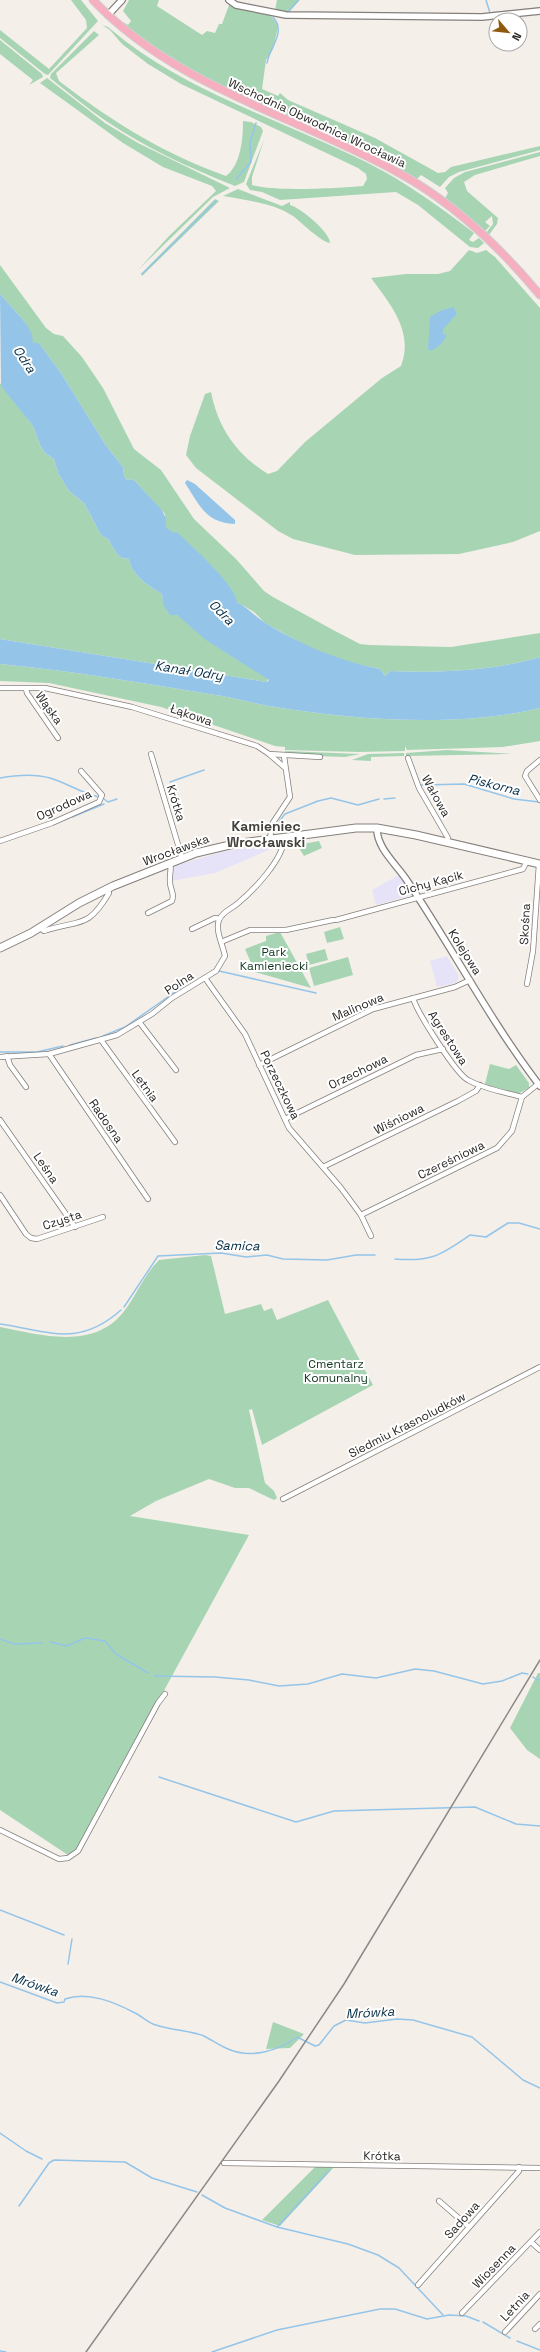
<svg xmlns="http://www.w3.org/2000/svg" width="540" height="2352" font-family="'Space Grotesk',sans-serif">
	<style>
		.commercial { fill: #e6e3f9 }
		.green { fill: #a7d5b4 }
		.water { fill: #94c5e9 }
		.lines { fill: none; stroke-linecap: round; stroke-linejoin: round }
		.stream { stroke: #94c5e9; stroke-width: 1.5 }
		.minor-casing { stroke: #857f7b; stroke-width: 6 }
		.tertiary-casing { stroke: #857f7b; stroke-width: 8 }
		.secondary-casing { stroke: #857f7b; stroke-width: 9 }
		.primary-casing { stroke: #cfcfcf; stroke-width: 9 }
		.minor { stroke: #fff; stroke-width: 4.5 }
		.tertiary { stroke: #fff; stroke-width: 5.5 }
		.secondary { stroke: #fff; stroke-width: 7 }
		.primary { stroke: #f5afbf; stroke-width: 7 }
		.rail { stroke: #8c8884; stroke-width: 1.5 }
		.labels { text-anchor: middle; stroke-width: 4; stroke-linejoin: round; paint-order: stroke }
		.street-label { font-size: 12px; fill: #272523; stroke: #fff }
		.park-label { font-size: 12px; fill: #113820; stroke: #fff }
		.water-label { font-size: 13px; font-style: italic; fill: #032c44; stroke: #fff }
		.quarter-label { font-size: 14px; font-weight: bold; fill: #45413c; stroke: #fff }
	</style>
	<rect width="100%" height="100%" fill="#f5efea"/>
	<!-- commercial -->
	<g class="commercial">
		<polygon points="270,843 276,843 278,846 215,873 171,881 174,866 222,852"/>
		<polygon points="399,875 412,895 376,905 372,890"/>
		<polygon points="447,956 459,976 456,983 437,987 430,961"/>
	</g>
	<!-- green -->
	<g class="green">
		<polygon points="71,0 81,0 98,21 48,75 45,74 0,38 0,30 49,69 87,28 86,20"/>
		<path d="M129 0H159L157 6 202 35 207 31 215 33 219 24H222L229 5 271 16 276 22 278 27 273 49 266 60 262 89 278 96 280 93 288 100 375 138 438 173 445 172 451 167 540 146V150L459 172 449 177 440 187 421 175 417 179C342 134 258 107 182 65 160 53 141 37 122 23L123 22 128 25 131 21 123 11Z"/>
		<polygon points="277,0 300,0 289,12 275,10"/>
		<path d="M102 25 108 27C182 91 282 120 368 163 406 182 440 207 474 233L469 240 473 242 479 238 484 243 478 248 470 247 418 205 396 192 280 200 262 192 250 190 246 184 264 140 252 177V185C273 192 339 188 363 186L367 179 366 174 358 168 181 84 148 64 122 44 110 30Z"/>
		<path d="M94 31 99 35 56 73 59 81C113 122 162 153 226 176 241 165 243 138 243 121L251 122 261 127 263 131 244 182 235 186C190 168 146 148 106 121 87 108 69 93 50 78L51 74Z"/>
		<polygon points="0,40 42,74 43,77 29,85 33,80 0,54"/>
		<polygon points="47,78 105,123 138,143 230,188 213,197 138,270 169,236 216,191 212,186 163,167 123,143 40,83"/>
		<polygon points="540,152 540,156 475,175 464,182 467,191 498,218 497,224 489,235 486,233 493,224 492,216 485,222 490,226 485,231 445,198 448,193 445,188 454,178 465,172"/>
		<path d="M238 189 282 206 290 202V205C301 208 330 232 330 243 321 242 301 222 293 216 274 203 245 200 223 196Z"/>
		<polygon points="215,199 219,201 142,276 141,274"/>
		<path d="M469 250 477 253 486 250 495 257 540 308V531L513 542 459 554 355 555 293 539 278 531 196 468 186 455 190 436 205 394 211 392C218 428 237 455 268 474L277 471 305 442 382 378 401 366C414 332 391 305 371 278L406 274H438L450 271Z"/>
		<path d="M0 265 46 328 54 334 63 336 82 357 103 388 134 449 161 470 194 519 236 559 264 591 273 597 335 631 360 644 369 645 451 647 540 633V657C492 671 440 673 390 671L385 676 380 669 347 662 312 649 265 623 254 612 237 602 176 531 174 534 166 527 165 514 133 479 127 480 124 476 123 467 105 444 61 373 39 343H33L25 322 0 294Z"/>
		<path d="M0 383 33 426 40 445 45 453 54 459 58 473 69 491 84 503 101 535 108 539 117 554 122 558 129 559C131 575 149 586 162 594 163 604 167 612 177 615L268 678 267 682 0 639Z"/>
		<path d="M0 664C74 671 148 684 222 696 238 699 253 703 269 706 353 720 457 728 540 708V741L503 747 407 750 405 746V751L359 752 285 750V747L275 746 161 707 49 683 0 681Z"/>
		<polygon points="447,750 513,754 406,756 406,753"/>
		<polygon points="285,751 360,754 345,757 285,755"/>
		<polygon points="404,753 404,756 371,757 371,761 352,760 368,754"/>
		<polygon points="319,841 322,848 304,856 297,845"/>
		<polygon points="340,927 344,939 327,943 324,932"/>
		<polygon points="280,932 311,988 255,972 245,949 266,941 266,936"/>
		<polygon points="325,949 328,960 309,965 306,954"/>
		<polygon points="348,957 353,975 314,986 309,968"/>
		<polygon points="490,1064 509,1069 516,1065 529,1083 529,1088 518,1094 485,1084"/>
		<path d="M205 1255 211 1256 225 1314 261 1304 264 1311 272 1308 277 1320 328 1300 373 1385 262 1445 252 1409 249 1410 265 1483 274 1491 277 1498 274 1500 249 1488H235L209 1479 156 1501 130 1516 249 1535 78 1848 68 1855 0 1810V1327C41 1335 95 1351 125 1310 137 1294 144 1275 159 1260Z"/>
		<polygon points="538,1673 540,1673 540,1759 527,1750 510,1728"/>
		<polygon points="273,2022 304,2034 290,2048 266,2049"/>
		<polygon points="315,2167 334,2167 280,2226 262,2220"/>
	</g>
	<!-- water -->
	<g class="water">
		<path d="M0 294 25 322 32 334 33 343H39L61 373 105 444 123 467 124 476 127 480 133 479 161 509 166 518V527L174 533 176 531C190 545 235 584 237 602 248 608 257 618 267 624 304 646 337 660 380 669L385 676 390 671C440 673 492 671 540 657V708C457 728 353 720 269 706 253 703 238 699 222 696 148 684 74 671 0 664V639L267 682 269 680 206 640 177 615H170L163 604 162 594C149 586 131 575 129 559L122 558 117 554 108 539 101 535 84 503 69 491 58 473 54 459 45 453 40 445 33 426 1 386Z"/>
		<path d="M453 307 457 314 443 329V334L447 335C444 342 438 347 431 351L428 349 430 317 440 311Z"/>
		<path d="M187 480 195 484 235 520V524C205 523 199 504 185 483Z"/>
	</g>
	<g class="lines">
		<!-- stream -->
		<g class="stream">
			<polyline points="486,0 490,13 540,8"/>
			<polyline points="285,12 288,12 298,0"/>
			<path d="M267 63C269 48 287 32 273 17"/>
			<polyline points="236,179 251,162 250,142 256,123"/>
			<polyline points="142,274 216,201"/>
			<path d="M0 778C16 775 33 773 50 778 67 783 81 793 99 797"/>
			<polyline points="170,782 204,770"/>
			<polyline points="421,785 464,784 514,799 539,802"/>
			<polyline points="104,799 108,802 117,799"/>
			<polyline points="384,799 395,798"/>
			<polyline points="72,817 104,804"/>
			<polyline points="64,820 69,818"/>
			<polyline points="276,832 280,820 285,814 318,801 331,798 358,805 379,799"/>
			<polyline points="219,971 316,993"/>
			<polyline points="103,1036 125,1027 185,985"/>
			<polyline points="70,1045 96,1038"/>
			<polyline points="0,1052 37,1052 63,1046"/>
			<path d="M395 1259C432 1262 441 1255 470 1235L486 1237 508 1223H519L540 1229"/>
			<polyline points="124,1307 158,1256 221,1253 246,1257 267,1255 283,1259 327,1260 356,1255 375,1255"/>
			<path d="M0 1324C49 1331 78 1348 121 1310"/>
			<polyline points="0,1639 14,1644 42,1643"/>
			<polyline points="50,1642 67,1646 85,1638 105,1641 116,1654 148,1673"/>
			<polyline points="154,1676 215,1677 249,1680 279,1686 308,1684 342,1674 376,1678 415,1669 434,1671 483,1684 502,1681 522,1673 528,1674"/>
			<polyline points="533,1677 537,1680 540,1679"/>
			<polyline points="159,1777 296,1822 334,1811 475,1807 516,1824 540,1826"/>
			<polyline points="0,1910 64,1935"/>
			<polyline points="68,1964 72,1939"/>
			<path d="M0 1982 57 2003 64 2002 65 1999C88 1991 114 2002 135 2013 142 2016 148 2023 156 2025 170 2030 192 2031 204 2036 212 2040 220 2046 228 2049 251 2059 278 2051 297 2037L315 2046 319 2045 334 2026 346 2020 365 2023 397 2019 413 2020 472 2037 523 2080 540 2088"/>
			<polyline points="0,2133 26,2151 42,2159"/>
			<polyline points="202,2195 225,2208 277,2227 348,2244 378,2255 399,2268 443,2315"/>
			<polyline points="19,2206 49,2163 54,2160 125,2162 152,2178 197,2192"/>
			<polyline points="277,2227 329,2171"/>
			<polyline points="483,2322 510,2338"/>
			<polyline points="517,2341 540,2350"/>
			<polyline points="0,2351 6,2352"/>
			<polyline points="212,2352 277,2330 380,2309 395,2309 427,2319 449,2315 466,2316 479,2321"/>
		</g>
		<!-- minor casing -->
		<g class="minor-casing">
			<g id="minor">
				<polyline points="0,688 45,688 132,707 257,746 269,754 320,757"/>
				<polyline points="26,689 27,693 58,738"/>
				<polyline points="151,754 182,858"/>
				<polyline points="269,754 284,767"/>
				<polyline points="408,758 419,788 448,838 447,842"/>
				<polyline points="540,760 527,771 525,776 540,800"/>
				<polyline points="270,839 272,824 290,797 284,756"/>
				<polyline points="0,841 52,823 99,802 102,795 81,771"/>
				<path d="M148 913 172 901C175 893 170 890 170 882 169 875 172 870 170 863"/>
				<polyline points="336,920 523,869 527,861"/>
				<path d="M40 928 44 931C80 919 87 930 109 893L108 889"/>
				<polyline points="192,929 215,918 219,919"/>
				<polyline points="221,942 250,930 286,930 333,920"/>
				<polyline points="205,978 245,1034 289,1128 341,1188 361,1215 371,1236"/>
				<polyline points="527,984 533,951 539,864"/>
				<path d="M413 998C417 1012 456 1074 468 1080 484 1089 504 1092 522 1097L538 1084"/>
				<polyline points="140,1023 176,1070"/>
				<polyline points="101,1040 175,1142"/>
				<polyline points="49,1054 148,1199"/>
				<polyline points="7,1056 10,1065 26,1087"/>
				<path d="M0 1057 49 1054 117 1035 152 1014 172 998 216 971 225 956C223 945 215 931 219 920 222 912 231 909 237 904 253 891 285 858 284 837"/>
				<polyline points="259,1065 373,1009 455,987 470,980"/>
				<polyline points="285,1119 416,1055 443,1049"/>
				<polyline points="0,1120 75,1227"/>
				<polyline points="323,1167 458,1101 476,1091 480,1085"/>
				<polyline points="0,1195 26,1234 31,1238 37,1239 103,1217"/>
				<polyline points="361,1215 497,1148 512,1131 522,1097"/>
				<polyline points="283,1499 540,1367"/>
				<polyline points="0,1830 59,1859 68,1858 78,1851 158,1703 165,1694"/>
				<polyline points="224,2163 540,2168"/>
				<polyline points="439,2201 469,2227"/>
				<polyline points="531,2242 540,2250"/>
				<polyline points="418,2285 519,2171 519,2167"/>
				<polyline points="462,2313 540,2232"/>
				<polyline points="535,2329 540,2324"/>
				<polyline points="505,2332 540,2294"/>
			</g>
		</g>
		<!-- tertiary casing -->
		<g class="tertiary-casing">
			<g id="tertiary">
				<polyline points="229,0 236,5 286,15 482,17 540,11"/>
				<polyline points="108,15 122,0"/>
				<path d="M377 828C376 847 396 864 406 879 452 947 490 1021 540 1086"/>
			</g>
		</g>
		<!-- secondary casing -->
		<g class="secondary-casing">
			<polyline id="secondary" points="0,948 31,933 79,903 113,886 196,853 234,844 356,828 377,828 416,835 540,864"/>
		</g>
		<!-- primary casing -->
		<g class="primary-casing">
			<path id="primary" d="M93 0C175 87 297 116 399 173 454 203 500 247 540 295"/>
		</g>
		<!-- minor -->
		<use href="#minor" class="minor"/>
		<!-- tertiary -->
		<use href="#tertiary" class="tertiary"/>
		<!-- secondary -->
		<use href="#secondary" class="secondary"/>
		<!-- primary -->
		<use href="#primary" class="primary"/>
		<!-- rail -->
		<polyline class="rail" points="86,2352 279,2081 344,1984 540,1660"/>
	</g>
	<g class="labels">
		<!-- street labels -->
		<g class="street-label">
			<text transform="translate(317 123) rotate(25)" y="4">Wschodnia Obwodnica Wrocławia</text>
			<text transform="translate(49 708) rotate(54)" y="4">Wąska</text>
			<text transform="translate(191 715) rotate(19)" y="4">Łąkowa</text>
			<text transform="translate(436 796) rotate(61)" y="4">Wałowa</text>
			<text transform="translate(176 803) rotate(73)" y="4">Krótka</text>
			<text transform="translate(64 805) rotate(-24)" y="4">Ogrodowa</text>
			<text transform="translate(176 850) rotate(-20)" y="4">Wrocławska</text>
			<text transform="translate(431 883) rotate(-15)" y="4">Cichy Kącik</text>
			<text transform="translate(525 924) rotate(-87)" y="4">Skośna</text>
			<text transform="translate(465 952) rotate(58)" y="4">Kolejowa</text>
			<text transform="translate(179 983) rotate(-33)" y="4">Polna</text>
			<text transform="translate(358 1007) rotate(-23)" y="4">Malinowa</text>
			<text transform="translate(448 1038) rotate(57)" y="4">Agrestowa</text>
			<text transform="translate(358 1072) rotate(-26)" y="4">Orzechowa</text>
			<text transform="translate(280 1085) rotate(64)" y="4">Porzeczkowa</text>
			<text transform="translate(145 1086) rotate(54)" y="4">Letnia</text>
			<text transform="translate(399 1119) rotate(-26)" y="4">Wiśniowa</text>
			<text transform="translate(106 1121) rotate(55)" y="4">Radosna</text>
			<text transform="translate(451 1160) rotate(-26)" y="4">Czereśniowa</text>
			<text transform="translate(46 1168) rotate(55)" y="4">Leśna</text>
			<text transform="translate(62 1220) rotate(-18)" y="4">Czysta</text>
			<text transform="translate(407 1425) rotate(-27)" y="4">Siedmiu Krasnoludków</text>
			<text transform="translate(382 2156) rotate(1)" y="4">Krótka</text>
			<text transform="translate(462 2220) rotate(-48)" y="4">Sadowa</text>
			<text transform="translate(494 2266) rotate(-46)" y="4">Wiosenna</text>
			<text transform="translate(515 2306) rotate(-47)" y="4">Letnia</text>
		</g>
		<!-- park labels -->
		<g class="park-label">
			<text x="274" y="956">Park<tspan x="274" dy="14">Kamieniecki</tspan></text>
			<text x="336" y="1368">Cmentarz<tspan x="336" dy="14">Komunalny</tspan></text>
		</g>
		<!-- water labels -->
		<g class="water-label">
			<text transform="translate(25 359) rotate(56)" y="5">Odra</text>
			<text transform="translate(222 612) rotate(45)" y="5">Odra</text>
			<text transform="translate(189 670) rotate(9)" y="5">Kanał Odry</text>
			<text transform="translate(494 784) rotate(14)" y="5">Piskorna</text>
			<text transform="translate(237 1245) rotate(1)" y="5">Samica</text>
			<text transform="translate(35 1984) rotate(19)" y="5">Mrówka</text>
			<text transform="translate(370 2012) rotate(-3)" y="5">Mrówka</text>
		</g>
		<!-- quarter labels -->
		<g class="quarter-label">
			<text x="266" y="831">Kamieniec<tspan x="266" dy="16">Wrocławski</tspan></text>
		</g>
	</g>
	<!-- north arrow -->
	<g transform="translate(508 32) rotate(118)"><circle r="19" fill="#ffffff" stroke="#a9a8a7"/>
	<path d="M0-3L7 15L0 10L-7 15Z" fill="#905a0e"/>
	<text y="-6" font-size="11" font-weight="bold" text-anchor="middle" fill="#272523">N</text>
	</g>
</svg>
